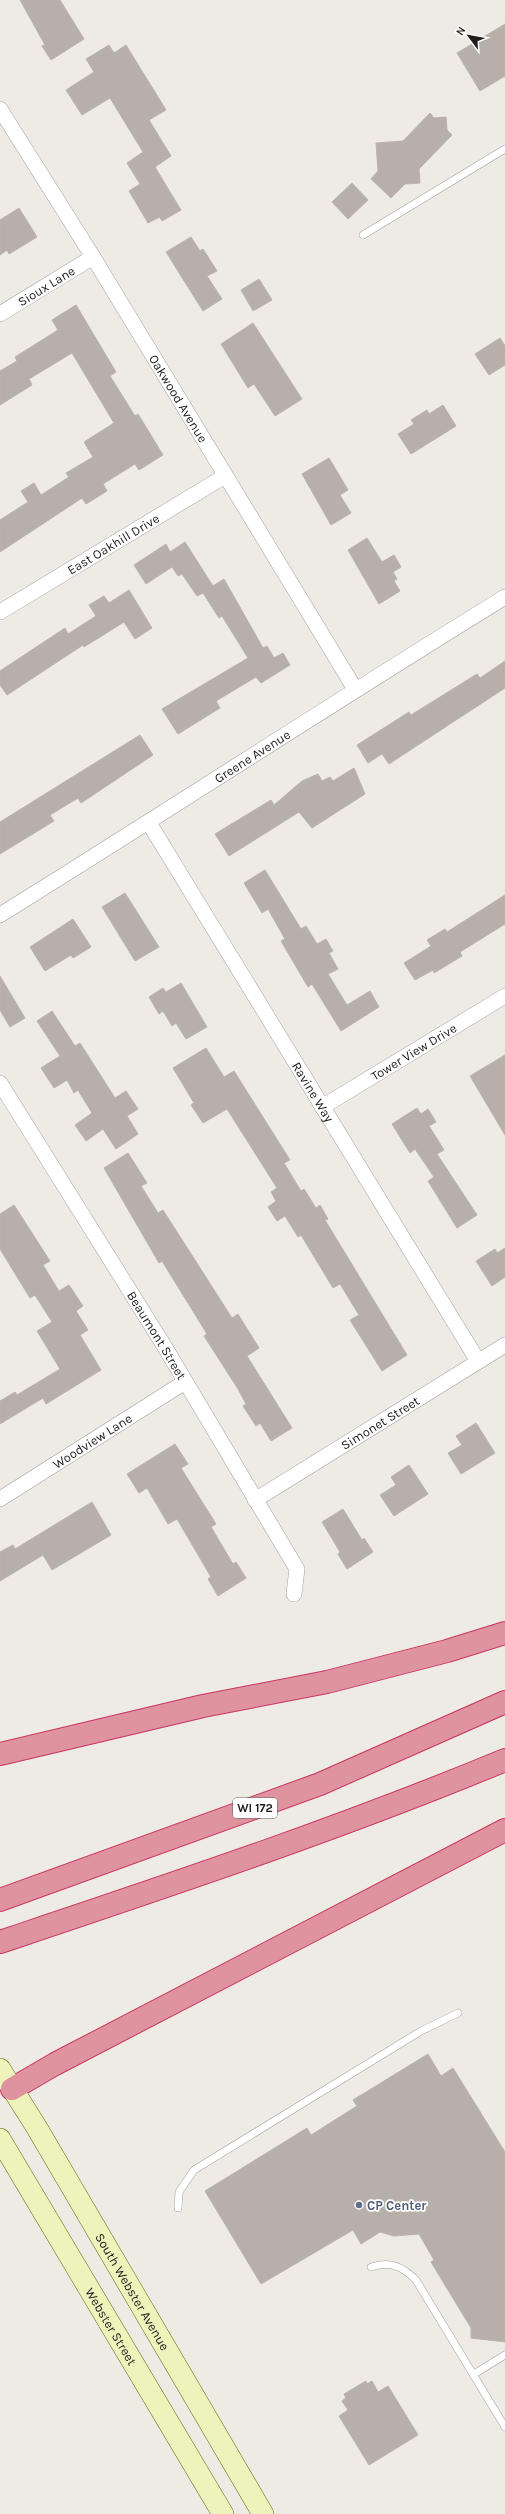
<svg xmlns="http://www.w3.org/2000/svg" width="505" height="2514" font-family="Karla,sans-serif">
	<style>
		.building { fill: #b7b0aa; stroke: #beb2a8 }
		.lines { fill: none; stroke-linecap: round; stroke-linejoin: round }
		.service-casing { stroke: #a1a1a1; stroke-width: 8 }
		.minor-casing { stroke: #a1a1a1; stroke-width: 16 }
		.secondary-casing { stroke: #5d6a0f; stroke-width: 22 }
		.motorway-casing { stroke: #c93461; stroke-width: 24 }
		.service { stroke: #fff; stroke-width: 7 }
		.minor { stroke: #fff; stroke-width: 15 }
		.secondary { stroke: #eef3bc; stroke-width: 21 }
		.motorway { stroke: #de939e; stroke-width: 22 }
		.service-dot { fill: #5c6f8a; stroke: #fff; stroke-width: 1.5 }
		.labels { text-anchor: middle; stroke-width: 3.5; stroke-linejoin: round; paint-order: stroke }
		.shield { fill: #fff; stroke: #616161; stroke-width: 1 }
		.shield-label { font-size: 12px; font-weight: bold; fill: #1d1d1d }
		.street-label { font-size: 13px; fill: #1d1d1d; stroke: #fff }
		.service-label { font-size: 13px; font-weight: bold; fill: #4e5e75; stroke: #fff; text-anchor: start }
	</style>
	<rect width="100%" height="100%" fill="#eeebe4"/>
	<!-- building -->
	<g class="building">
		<polygon points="20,0 60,0 84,39 51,60 42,46 45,45"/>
		<polygon points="505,24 505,76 480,91 457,53"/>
		<polygon points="109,45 114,53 126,45 166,110 149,120 171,156 155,167 181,210 162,221 160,217 148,223 129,191 140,184 127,163 143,152 110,98 82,115 66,90 94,72 86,59"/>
		<polygon points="430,113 434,118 446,117 447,130 452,135 419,169 420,183 405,184 391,198 371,179 378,171 376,143 403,141"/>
		<polygon points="352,183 368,200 348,219 332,202"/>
		<polygon points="19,208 37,237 9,254 7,250 0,255 0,220"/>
		<polygon points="191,237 200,251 203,249 217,271 207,276 222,299 203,311 166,252"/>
		<polygon points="259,279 272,300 253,311 241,290"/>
		<polygon points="76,305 116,372 110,376 135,416 138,414 163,455 139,470 135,464 103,484 107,491 86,504 82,498 0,552 0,520 28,502 21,491 34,483 41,495 69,477 66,473 93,457 84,442 114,423 72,353 29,379 32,385 0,405 0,371 17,361 15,357 58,330 52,320"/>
		<polygon points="253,323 302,399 275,416 254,384 248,388 221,344"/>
		<polygon points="500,338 505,346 505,365 489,375 475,354"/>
		<polygon points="443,405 456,426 411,454 398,434 414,424 411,420 427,410 429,414"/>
		<polygon points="329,458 348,490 340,495 351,513 331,525 302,474"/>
		<polygon points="367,538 382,562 394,555 401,567 393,572 397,579 394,581 400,591 379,604 348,550"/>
		<polygon points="185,542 213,586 224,579 263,648 267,646 274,658 283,653 290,665 261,683 256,677 216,701 220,708 178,734 162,709 248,658 222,616 219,618 203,593 197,596 182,574 178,576 172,567 146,584 134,565 166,544 170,552"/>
		<polygon points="129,590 152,628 135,639 124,622 84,647 83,645 7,695 0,685 0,671 65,628 68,634 96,616 89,605 104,596 109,603"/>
		<polygon points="505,661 505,688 389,764 382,754 368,763 357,745 409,712 411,715 477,674 480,678"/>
		<polygon points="140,735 153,755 81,803 78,798 50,815 54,821 0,854 0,822"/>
		<polygon points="354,768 365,794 312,828 299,812 229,856 215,834 271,800 274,805 302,781 318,774 322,781 330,777 333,781"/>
		<polygon points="265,870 301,929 306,926 317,944 326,939 333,951 329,953 338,969 328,974 347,1005 370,991 379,1007 341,1031 312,984 308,987 281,941 285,939 268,909 262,913 244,883"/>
		<polygon points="125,893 159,947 135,961 102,907"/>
		<polygon points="505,895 505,924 460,952 462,956 434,973 433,970 415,980 404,963 431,946 427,940 445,929 447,932"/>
		<polygon points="73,919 91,947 73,958 71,955 45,971 30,947"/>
		<polygon points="0,976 25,1018 10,1027 0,1010"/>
		<polygon points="181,983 207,1027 186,1039 176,1023 172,1026 163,1011 159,1014 149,997 163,988 166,992"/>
		<polygon points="52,1011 75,1046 80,1043 115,1098 126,1091 138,1109 127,1116 138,1134 116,1149 103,1129 86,1141 75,1125 92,1113 78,1090 74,1093 67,1080 54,1088 41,1068 60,1056 37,1021"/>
		<polygon points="206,1048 224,1077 234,1071 290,1160 284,1163 301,1191 304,1189 316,1208 320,1205 328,1219 325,1220 407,1355 382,1371 350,1320 359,1315 340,1284 333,1288 301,1235 298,1237 285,1216 277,1221 268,1207 276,1201 271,1192 277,1188 227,1109 203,1123 191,1105 194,1103 173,1068"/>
		<polygon points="505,1055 505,1135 470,1076"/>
		<polygon points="417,1108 421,1114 428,1109 436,1122 429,1126 444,1150 437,1154 477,1215 457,1228 428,1181 434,1177 415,1149 410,1153 392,1124"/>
		<polygon points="128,1153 147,1183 141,1186 158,1213 163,1210 232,1318 238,1314 259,1348 247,1356 292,1428 271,1441 260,1423 256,1426 243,1406 246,1404 238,1389 204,1336 207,1334 162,1261 159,1263 104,1168"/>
		<polygon points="14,1205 50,1261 43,1265 59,1291 69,1285 83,1306 76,1311 88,1330 80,1335 101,1370 46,1404 43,1398 0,1424 0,1401 15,1392 17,1395 60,1369 37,1331 52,1322 35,1295 30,1298 0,1249 0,1214"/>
		<polygon points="505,1248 505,1277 492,1286 476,1261 495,1249 497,1253"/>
		<polygon points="476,1423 495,1453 461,1474 448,1453 462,1445 456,1436"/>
		<polygon points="175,1444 188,1464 181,1468 216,1524 211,1527 233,1564 236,1562 246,1578 218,1596 208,1579 211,1577 177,1519 168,1524 147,1488 139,1493 127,1474"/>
		<polygon points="409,1465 428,1494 394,1516 380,1495 396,1485 391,1477"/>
		<polygon points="92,1502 111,1535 52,1570 43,1555 0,1581 0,1552 13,1545 15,1549"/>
		<polygon points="343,1509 362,1540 364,1538 373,1552 347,1569 338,1554 340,1552 322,1522"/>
		<polygon points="428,2054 441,2076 453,2068 505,2152 505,2342 471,2338 471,2328 431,2262 434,2260 419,2234 394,2236 380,2232 361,2244 353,2230 261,2284 205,2191 307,2128 311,2135 357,2106 353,2100"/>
		<polygon points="366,2381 367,2384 372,2381 378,2392 388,2386 418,2435 369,2465 339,2416 348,2410 342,2401 346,2398 344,2394"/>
	</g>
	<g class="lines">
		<!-- service casing -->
		<g class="service-casing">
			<g id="service">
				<polyline points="363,235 505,149"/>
				<polyline points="178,2208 179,2192 194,2170 421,2031 458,2013"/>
				<path d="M371 2267C390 2261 402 2266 416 2280L505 2427"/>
				<polyline points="474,2374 505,2355"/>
			</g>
		</g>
		<!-- minor casing -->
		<g class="minor-casing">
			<g id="minor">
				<path id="s1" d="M0 109 93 257 355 689"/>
				<path id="s2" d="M0 314 93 257"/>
				<path id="s3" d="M0 612 225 476"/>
				<path id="s4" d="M149 823 478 1361"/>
				<path id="s5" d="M0 915C169 810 336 701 505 597"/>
				<path id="s6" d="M0 1083 163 1344 297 1569 294 1594"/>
				<path id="s7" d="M322 1107 505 996"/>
				<path id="s8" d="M0 1499 185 1382"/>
				<path id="s9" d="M255 1500 505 1345"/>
			</g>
		</g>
		<!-- secondary casing -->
		<g class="secondary-casing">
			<g id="secondary">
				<path id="s10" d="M0 2069 37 2128 263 2514"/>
				<path id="s11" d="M0 2139 223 2514"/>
			</g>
		</g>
		<!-- motorway casing -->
		<g class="motorway-casing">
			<g id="motorway">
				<polyline points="0,1754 203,1706 327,1682 447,1651 505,1633"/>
				<polyline points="0,1900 320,1784 505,1702"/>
				<path d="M0 1942C170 1885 339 1829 505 1760"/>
				<polyline points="12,2089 55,2064 505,1830"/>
			</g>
		</g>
		<!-- service -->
		<use href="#service" class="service"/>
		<!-- minor -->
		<use href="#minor" class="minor"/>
		<!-- secondary -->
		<use href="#secondary" class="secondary"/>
		<!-- motorway -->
		<use href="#motorway" class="motorway"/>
	</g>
	<!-- markers -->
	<circle class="service-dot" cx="359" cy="2205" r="4"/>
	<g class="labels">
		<!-- shield labels -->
		<rect class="shield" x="233" y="1798" width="44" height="20" rx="3"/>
		<g class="shield-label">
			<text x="255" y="1812">WI 172</text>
		</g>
		<!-- street labels -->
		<g class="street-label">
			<text dy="5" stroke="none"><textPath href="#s2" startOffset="54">Sioux Lane</textPath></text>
			<text dy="5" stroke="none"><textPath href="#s1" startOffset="340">Oakwood Avenue</textPath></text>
			<text dy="5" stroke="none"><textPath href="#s3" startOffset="132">East Oakhill Drive</textPath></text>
			<text dy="5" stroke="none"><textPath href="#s5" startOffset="298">Greene Avenue</textPath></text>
			<text dy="5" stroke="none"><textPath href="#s7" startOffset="107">Tower View Drive</textPath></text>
			<text dy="5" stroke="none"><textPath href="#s4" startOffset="315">Ravine Way</textPath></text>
			<text dy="5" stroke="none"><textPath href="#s6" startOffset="297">Beaumont Street</textPath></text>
			<text dy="5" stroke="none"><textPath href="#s9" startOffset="147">Simonet Street</textPath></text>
			<text dy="5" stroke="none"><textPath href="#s8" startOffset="109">Woodview Lane</textPath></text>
			<text dy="5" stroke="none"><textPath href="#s10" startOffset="259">South Webster Avenue</textPath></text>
			<text dy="5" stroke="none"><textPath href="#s11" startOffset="218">Webster Street</textPath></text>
		</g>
		<!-- service labels -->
		<g class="service-label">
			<text x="367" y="2210">CP Center</text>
		</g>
	</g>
	<!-- north arrow -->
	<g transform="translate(469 36) rotate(302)" stroke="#ffffff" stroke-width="3" paint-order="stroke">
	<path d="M0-3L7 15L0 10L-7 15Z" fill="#1d1d1d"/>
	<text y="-6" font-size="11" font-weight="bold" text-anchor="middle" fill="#1d1d1d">N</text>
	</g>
</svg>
